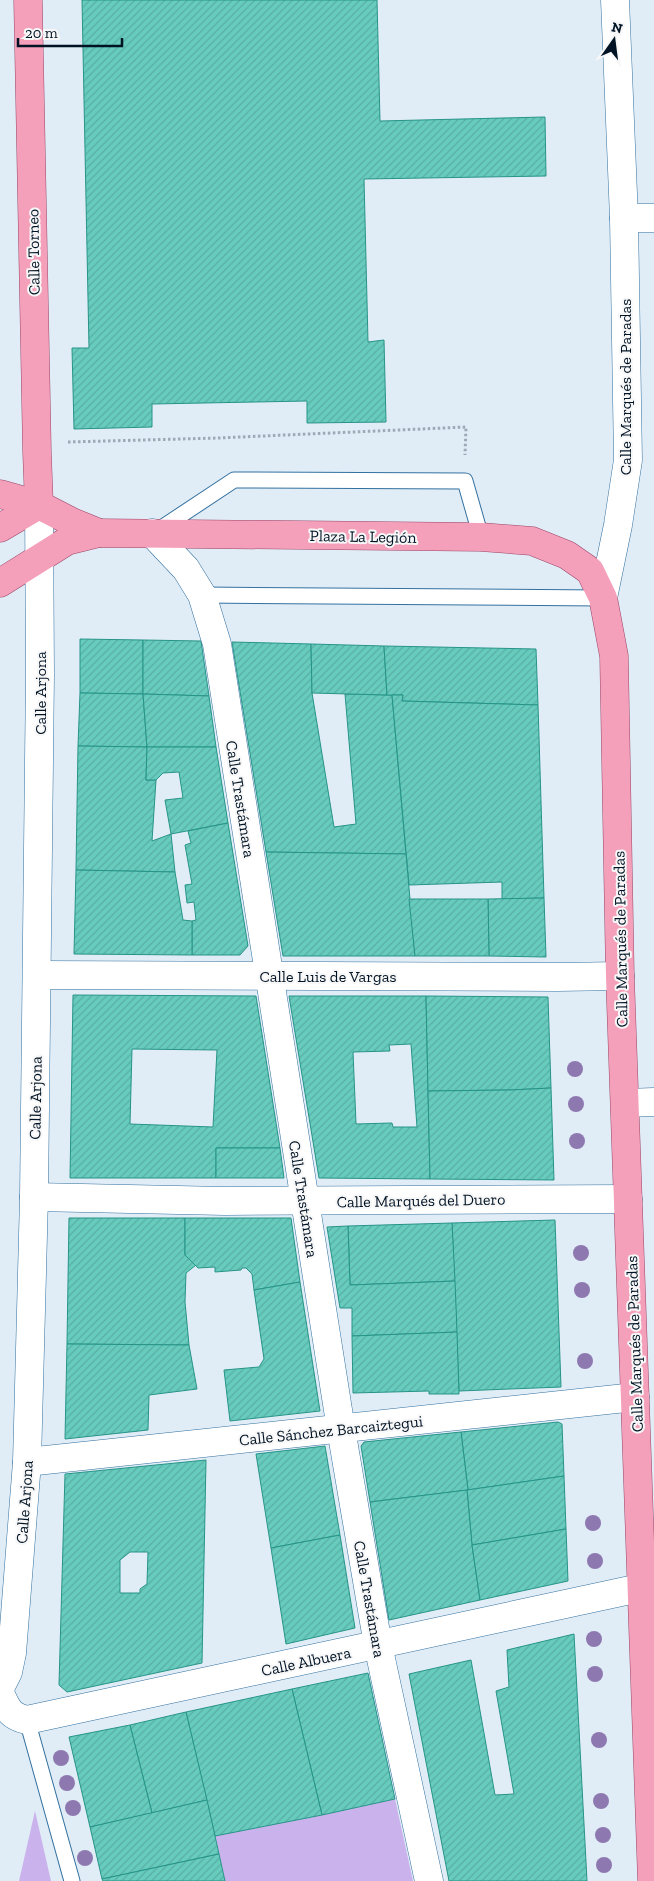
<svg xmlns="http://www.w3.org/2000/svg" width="654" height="1881" font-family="'Zilla Slab',serif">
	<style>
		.green { fill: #cab2ec }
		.building { fill: url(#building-hatch); stroke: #279488; fill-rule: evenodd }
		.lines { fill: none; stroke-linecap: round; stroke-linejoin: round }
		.service-casing { stroke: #3371a0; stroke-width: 17 }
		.minor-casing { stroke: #3371a0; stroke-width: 29 }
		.tertiary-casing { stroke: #3371a0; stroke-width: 29 }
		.secondary-casing { stroke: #3371a0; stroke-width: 29 }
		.primary-casing { stroke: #9a4668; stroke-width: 29 }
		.path { stroke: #9baab6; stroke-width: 3; stroke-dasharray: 2.5 2.5; stroke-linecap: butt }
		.service { stroke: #fff; stroke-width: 15 }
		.minor { stroke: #fff; stroke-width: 28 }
		.tertiary { stroke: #fff; stroke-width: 28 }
		.secondary { stroke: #fff; stroke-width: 28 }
		.primary { stroke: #f4a0ba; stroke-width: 28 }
		.tree { fill: #8e78b0 }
		.labels { text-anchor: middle; stroke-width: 4; stroke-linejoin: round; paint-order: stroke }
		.street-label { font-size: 16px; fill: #001325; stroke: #f7f7f7 }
	</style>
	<defs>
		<pattern id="building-hatch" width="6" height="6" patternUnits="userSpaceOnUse" patternTransform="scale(1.25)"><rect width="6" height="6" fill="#67ccbe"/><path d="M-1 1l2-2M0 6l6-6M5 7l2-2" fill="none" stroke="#58aea3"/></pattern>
	</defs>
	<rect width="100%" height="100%" fill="#e0ecf6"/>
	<!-- green -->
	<g class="green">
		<polygon points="395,1799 413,1881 225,1881 215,1836"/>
		<polygon points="35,1811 51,1881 19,1881"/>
	</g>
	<!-- building -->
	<g class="building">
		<polygon points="82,0 377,0 380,121 545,117 546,176 364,179 368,342 384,340 386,422 307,423 307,401 152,404 152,427 74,429 72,348 89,348"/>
		<polygon points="80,639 143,640 143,694 80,693"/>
		<polygon points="143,640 201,641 209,696 143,694"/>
		<polygon points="232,642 311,644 312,693 334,827 356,824 345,694 392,695 406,854 266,852"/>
		<polygon points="311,644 384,646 387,695 312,693"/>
		<polygon points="384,646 536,649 538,705 402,701 403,695 387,695"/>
		<polygon points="80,693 143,694 147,747 78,746"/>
		<polygon points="143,694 209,696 216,747 147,747"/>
		<polygon points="392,695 403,695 402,701 538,705 544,898 502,899 502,882 409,885"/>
		<polygon points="78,746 147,747 146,780 156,780 152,841 171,834 175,872 76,870"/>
		<polygon points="147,747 216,747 228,823 171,834 165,800 183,798 179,772 163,773 156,780 146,780"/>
		<polygon points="228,823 248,946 240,955 192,955 192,921 196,920 194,902 187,903 185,885 192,884 185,845 191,843 188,831"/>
		<polygon points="266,852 406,854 415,956 283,956"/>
		<polygon points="76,870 175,872 183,920 192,921 192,955 74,954"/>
		<polygon points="544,898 546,957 489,956 488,899"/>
		<polygon points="409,899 488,899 489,956 415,956"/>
		<path d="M73 995 256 996 280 1148H216V1178H70ZM132 1049 217 1050 213 1127 130 1124Z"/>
		<path d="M289 996H426L430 1179 319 1178ZM411 1044 417 1127H393L392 1123 356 1124 353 1052 390 1051 389 1045Z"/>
		<polygon points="426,996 548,997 551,1088 510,1090 428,1091"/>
		<polygon points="551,1088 554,1180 430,1179 428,1091 510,1090"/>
		<polygon points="216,1148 280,1148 284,1178 216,1178"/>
		<polygon points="69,1218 185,1218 185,1255 196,1265 186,1273 185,1302 189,1345 67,1344"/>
		<polygon points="185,1218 291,1218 300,1282 254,1290 252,1274 246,1268 242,1268 241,1270 215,1272 215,1267 198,1268 185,1255"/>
		<polygon points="555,1220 561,1387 459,1391 452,1223"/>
		<polygon points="452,1223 455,1281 350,1285 348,1226"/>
		<polygon points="348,1226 350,1285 455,1281 457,1332 352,1336 352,1308 340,1308 327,1227"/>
		<polygon points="300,1282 320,1411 230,1421 224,1370 259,1367 264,1359 254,1290"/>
		<polygon points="457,1332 459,1394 429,1394 429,1391 353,1393 352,1336"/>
		<polygon points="67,1344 189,1345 197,1389 149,1395 148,1430 65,1439"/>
		<polygon points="558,1422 562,1424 564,1476 468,1490 461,1432"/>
		<polygon points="461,1432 468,1490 370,1502 361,1446 364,1442"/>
		<polygon points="325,1446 340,1535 271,1548 256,1454"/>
		<path d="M206 1460 202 1663 67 1692 59 1685 65 1474ZM130 1552H148L147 1584 140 1589V1593H120V1560Z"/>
		<polygon points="564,1476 566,1529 472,1545 467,1490"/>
		<polygon points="467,1490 472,1545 480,1600 389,1620 370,1502"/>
		<polygon points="566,1529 568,1581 480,1600 472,1545"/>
		<polygon points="340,1535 355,1628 286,1644 271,1548"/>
		<polygon points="574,1634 587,1881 449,1881 409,1674 471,1660 495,1795 514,1794 496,1691 509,1687 507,1650"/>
		<polygon points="368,1673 395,1799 322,1815 292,1689"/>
		<polygon points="292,1689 322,1815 215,1836 186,1712"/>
		<polygon points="186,1712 207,1800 152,1813 130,1725"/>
		<polygon points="130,1725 152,1813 90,1827 69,1737"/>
		<polygon points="207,1800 219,1854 102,1879 90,1827"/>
		<polygon points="219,1854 225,1881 103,1881 102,1879"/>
	</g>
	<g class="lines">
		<!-- service casing -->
		<g class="service-casing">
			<g id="service">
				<polyline points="157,531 234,480 465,481 481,537"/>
				<polyline points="202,595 603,598"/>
				<polyline points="27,1720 72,1881"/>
			</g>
		</g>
		<!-- minor casing -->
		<g class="minor-casing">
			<g id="minor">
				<polyline points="624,218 654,218"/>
				<polyline points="152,533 186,569 202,595 217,644 341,1429 378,1645 429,1881"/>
				<polyline points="37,975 557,977 620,976"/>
				<polyline points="34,1197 225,1201 628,1199"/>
				<polyline points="27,1462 635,1397"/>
				<polyline points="0,1688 8,1672 12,1653 27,1462 34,1197 40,674 39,505"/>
				<path d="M0 1693C7 1708 9 1716 27 1720L654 1585"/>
			</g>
		</g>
		<!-- tertiary casing -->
		<g class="tertiary-casing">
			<polyline id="tertiary" points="625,1103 654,1102"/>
		</g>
		<!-- secondary casing -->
		<g class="secondary-casing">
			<polyline id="secondary" points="603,598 618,525 628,460 624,218 615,0"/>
		</g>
		<!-- primary casing -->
		<g class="primary-casing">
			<g id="primary">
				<polyline points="28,0 37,452 39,505"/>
				<polyline points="0,494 39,505 72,522 99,533"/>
				<polyline points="0,528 39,505"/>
				<polyline points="0,583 67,541 99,533 481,537 532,541 567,555 590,571 603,598 614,656 620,976 652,1881"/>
			</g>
		</g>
		<!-- path -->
		<polyline class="path" points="68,442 218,438 466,427 465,455"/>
		<!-- service -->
		<use href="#service" class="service"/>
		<!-- minor -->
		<use href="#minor" class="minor"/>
		<!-- tertiary -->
		<use href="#tertiary" class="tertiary"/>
		<!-- secondary -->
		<use href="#secondary" class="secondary"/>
		<!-- primary -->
		<use href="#primary" class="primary"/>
	</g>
	<!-- trees -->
	<g class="tree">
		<circle cx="575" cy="1069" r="8"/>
		<circle cx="576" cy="1104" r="8"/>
		<circle cx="577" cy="1141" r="8"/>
		<circle cx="581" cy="1253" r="8"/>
		<circle cx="582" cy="1290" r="8"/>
		<circle cx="585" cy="1361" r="8"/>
		<circle cx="593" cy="1523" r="8"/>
		<circle cx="595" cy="1561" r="8"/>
		<circle cx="594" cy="1639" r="8"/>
		<circle cx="595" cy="1674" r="8"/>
		<circle cx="599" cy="1740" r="8"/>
		<circle cx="61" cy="1758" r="8"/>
		<circle cx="67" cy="1783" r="8"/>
		<circle cx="601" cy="1801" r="8"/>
		<circle cx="73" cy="1808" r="8"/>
		<circle cx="603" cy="1835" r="8"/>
		<circle cx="85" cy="1858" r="8"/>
		<circle cx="604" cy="1865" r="8"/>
	</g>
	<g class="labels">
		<!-- street labels -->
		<g class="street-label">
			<text transform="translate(33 252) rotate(-91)" y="6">Calle Torneo</text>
			<text transform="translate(625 387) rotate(-90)" y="6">Calle Marqués de Paradas</text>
			<text transform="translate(363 536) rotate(1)" y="6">Plaza La Legión</text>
			<text transform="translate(40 693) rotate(-90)" y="6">Calle Arjona</text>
			<text transform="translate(241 799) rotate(81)" y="6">Calle Trastámara</text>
			<text transform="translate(620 939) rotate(-91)" y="6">Calle Marqués de Paradas</text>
			<text x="328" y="982">Calle Luis de Vargas</text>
			<text transform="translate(35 1098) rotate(-89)" y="6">Calle Arjona</text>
			<text transform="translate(304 1199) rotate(81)" y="6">Calle Trastámara</text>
			<text transform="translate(421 1200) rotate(-1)" y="6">Calle Marqués del Duero</text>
			<text transform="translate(634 1344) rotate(-92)" y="6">Calle Marqués de Paradas</text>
			<text transform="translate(331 1430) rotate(-6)" y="6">Calle Sánchez Barcaiztegui</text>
			<text transform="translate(24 1502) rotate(-86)" y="6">Calle Arjona</text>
			<text transform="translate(370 1599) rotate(80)" y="6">Calle Trastámara</text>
			<text transform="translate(306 1661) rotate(-12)" y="6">Calle Albuera</text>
		</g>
	</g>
	<!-- north arrow -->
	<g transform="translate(614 40) rotate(14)" stroke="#f7f7f7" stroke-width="4" paint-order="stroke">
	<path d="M0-4L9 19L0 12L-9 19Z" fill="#001325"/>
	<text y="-8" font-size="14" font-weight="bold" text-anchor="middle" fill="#001325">N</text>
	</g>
	<!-- scale -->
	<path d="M18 38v8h104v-8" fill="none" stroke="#001325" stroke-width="2.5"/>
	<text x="25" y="38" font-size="15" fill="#001325" stroke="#f7f7f7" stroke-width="4" paint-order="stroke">20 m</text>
</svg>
